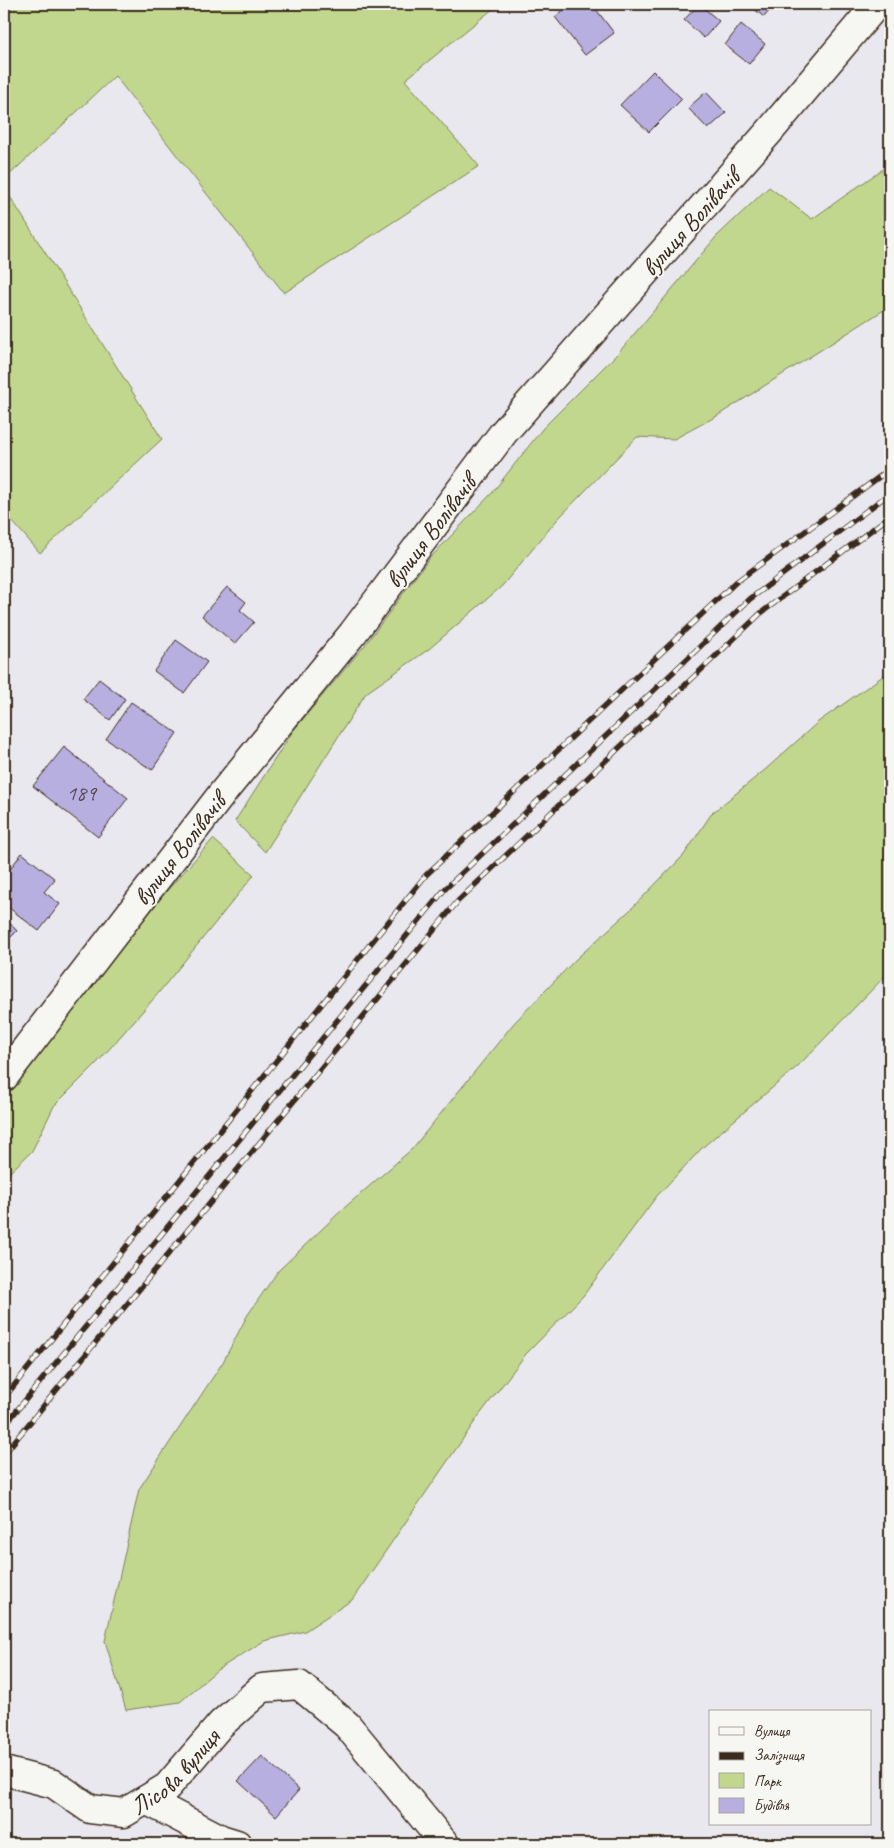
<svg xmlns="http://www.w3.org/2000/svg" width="894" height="1848" font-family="Caveat,sans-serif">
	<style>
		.green { fill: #c1d78d; stroke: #7e8056 }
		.building { fill: #b7afe0; stroke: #3b2a1e }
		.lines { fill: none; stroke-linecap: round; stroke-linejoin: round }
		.street-casing { stroke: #3b2a1e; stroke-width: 31 }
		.secondary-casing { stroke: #3b2a1e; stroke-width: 31 }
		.street { stroke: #f6f6f2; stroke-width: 28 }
		.secondary { stroke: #f6f6f2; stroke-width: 28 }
		.rail-casing { stroke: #3b2a1e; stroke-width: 5.5 }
		.rail { stroke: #f6f6f2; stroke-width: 4; stroke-dasharray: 11; stroke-linecap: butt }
		.labels { text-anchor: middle; stroke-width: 4; stroke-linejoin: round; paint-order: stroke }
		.number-label { font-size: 22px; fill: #5a4b4e }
		.street-label { font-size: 25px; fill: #3b2a1e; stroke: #f6f6f2 }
	</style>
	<rect width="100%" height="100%" fill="#e9e8ee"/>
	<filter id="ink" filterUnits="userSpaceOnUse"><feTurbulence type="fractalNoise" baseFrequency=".02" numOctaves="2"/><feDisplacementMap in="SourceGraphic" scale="10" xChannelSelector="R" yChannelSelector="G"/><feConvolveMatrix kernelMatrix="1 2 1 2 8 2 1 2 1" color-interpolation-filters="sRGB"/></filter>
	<g filter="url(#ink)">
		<!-- green -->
		<g class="green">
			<polygon points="4,4 499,4 405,80 479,166 284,293 115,76 4,180"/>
			<polygon points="890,164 890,306 717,416 674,439 637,437 556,521 502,586 429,649 366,693 265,852 235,821 293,731 365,645 429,559 492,493 543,428 619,352 716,237 769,187 812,219"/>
			<polygon points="4,187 162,439 40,553 4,512"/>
			<polygon points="890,671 890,971 799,1065 703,1147 656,1197 583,1296 526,1354 478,1417 352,1600 305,1631 264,1641 217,1670 180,1702 126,1710 105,1641 139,1489 223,1362 247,1316 278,1271 343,1209 412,1149 514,1023 575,960 628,912 684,855 712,813 766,769 818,722"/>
			<polygon points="213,839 254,875 156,996 97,1063 54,1106 32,1151 4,1178 4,1096 165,893"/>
		</g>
		<!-- building -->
		<g class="building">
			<polygon points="571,4 592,4 614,33 585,55 555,17"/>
			<polygon points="699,4 719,21 704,38 684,20"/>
			<polygon points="748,4 775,4 764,17"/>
			<polygon points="741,24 765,44 749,64 725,45"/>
			<polygon points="653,71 682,99 649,132 620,105"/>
			<polygon points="706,92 726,113 708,129 688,108"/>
			<polygon points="227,587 246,602 240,610 254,622 235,644 202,616"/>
			<polygon points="176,640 207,662 184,693 154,671"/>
			<polygon points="99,679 125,699 110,720 83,699"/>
			<polygon points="131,702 177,733 152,770 106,739"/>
			<polygon points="64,747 128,798 98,837 33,786"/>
			<polygon points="22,853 55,879 44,892 60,904 39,931 4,904 4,877"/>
			<polygon points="4,917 17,931 4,944"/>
			<polygon points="262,1756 299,1790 276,1816 238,1781"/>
		</g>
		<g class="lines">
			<!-- street casing -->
			<g class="street-casing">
				<g id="street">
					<path id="s1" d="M4 1771 54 1784 90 1809 124 1813 167 1787 221 1724 262 1688 299 1685 347 1725 445 1844"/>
					<polyline points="146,1800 221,1839 237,1844"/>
				</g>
			</g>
			<!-- secondary casing -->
			<g class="secondary-casing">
				<polyline id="secondary" points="4,1077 225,790 353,633 504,432 769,132 877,4"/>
			</g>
			<!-- street -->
			<use href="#street" class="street"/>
			<!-- secondary -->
			<use href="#secondary" class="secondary"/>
			<!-- rail casing -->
			<g class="rail-casing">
				<g id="rail">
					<polyline points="4,1398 426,875 736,582 890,469"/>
					<polyline points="4,1426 445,889 750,599 890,493"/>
					<polyline points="4,1454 458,901 761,613 890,516"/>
				</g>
			</g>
			<!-- rail -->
			<use href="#rail" class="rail"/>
		</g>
	</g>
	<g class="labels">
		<!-- number labels -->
		<g class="number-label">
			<text x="81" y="800">189</text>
		</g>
		<!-- street labels -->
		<g class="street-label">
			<text transform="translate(690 222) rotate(-48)" y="9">вулиця Волівачів</text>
			<text transform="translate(430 531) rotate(-53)" y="9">вулиця Волівачів</text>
			<text transform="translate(179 849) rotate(-52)" y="9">вулиця Волівачів</text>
			<text dy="9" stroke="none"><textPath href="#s1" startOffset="196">Лісова вулиця</textPath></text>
		</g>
	</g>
	<!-- margin -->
	<rect width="894" height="1848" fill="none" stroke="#f6f6f2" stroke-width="20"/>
	<rect x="10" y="10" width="874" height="1828" fill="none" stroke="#3b2a1e" stroke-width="2" filter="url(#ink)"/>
	<!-- legend -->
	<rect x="709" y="1710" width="162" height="115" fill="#f6f6f2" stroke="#aba49d"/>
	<rect x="719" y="1727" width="25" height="8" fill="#f6f6f2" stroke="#aba49d"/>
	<text x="754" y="1736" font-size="15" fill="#3b2a1e">Вулиця</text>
	<rect x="719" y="1752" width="25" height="8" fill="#3b2a1e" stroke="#aba49d"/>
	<text x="754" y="1760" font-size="15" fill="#3b2a1e">Залізниця</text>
	<rect x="719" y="1773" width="25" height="15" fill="#c1d78d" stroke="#aba49d"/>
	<text x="754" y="1786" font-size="15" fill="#3b2a1e">Парк</text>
	<rect x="719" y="1798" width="25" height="15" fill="#b7afe0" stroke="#aba49d"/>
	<text x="754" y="1810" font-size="15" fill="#3b2a1e">Будівля</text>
</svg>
